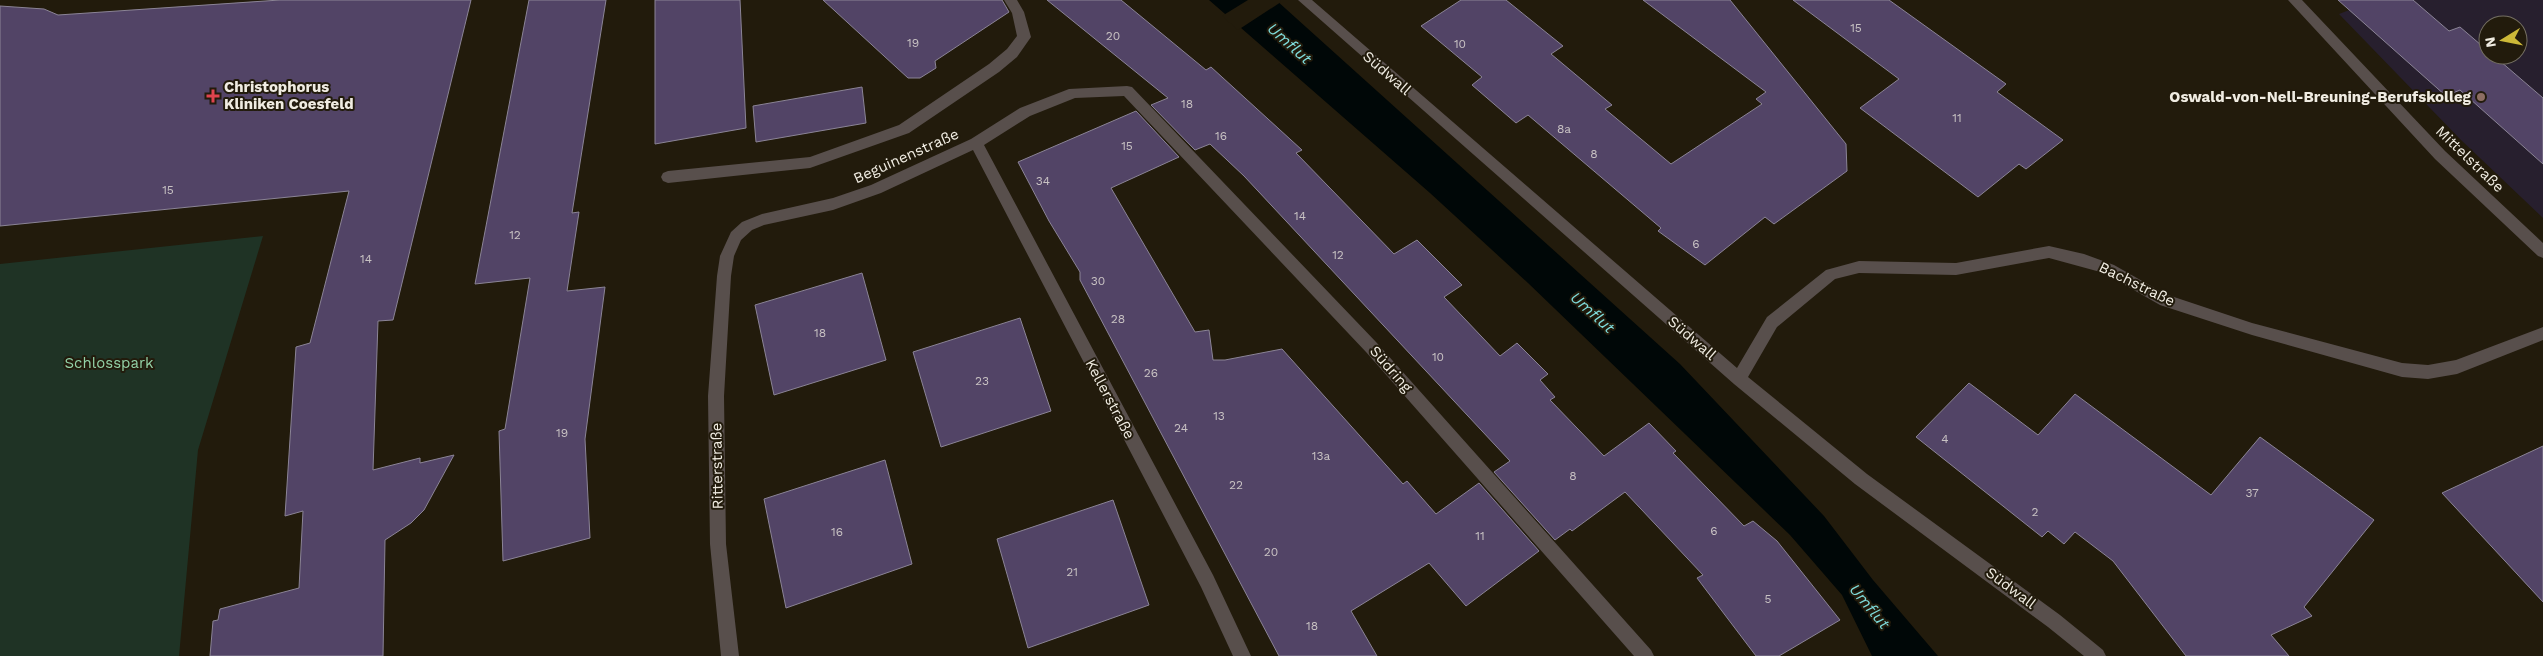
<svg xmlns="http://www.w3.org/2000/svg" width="2543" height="656" font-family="'Work Sans',sans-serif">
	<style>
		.education { fill: #271f2e; fill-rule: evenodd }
		.green { fill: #1f3325 }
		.water { fill: #000707 }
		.pier { fill: #221b0c }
		.building { fill: #524466; stroke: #8b8496 }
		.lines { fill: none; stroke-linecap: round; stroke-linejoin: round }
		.street { fill: #584f4c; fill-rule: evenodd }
		.health-dot { fill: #e0444e; stroke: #221b0c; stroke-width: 2 }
		.education-dot { fill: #8d6e63; stroke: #221b0c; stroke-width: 2 }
		.labels { text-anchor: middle; stroke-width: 4; stroke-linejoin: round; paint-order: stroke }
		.number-label { font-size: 12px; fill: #c8c2c3 }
		.street-label { font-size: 15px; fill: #f0ece2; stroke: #221b0c }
		.poi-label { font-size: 15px; font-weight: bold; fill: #f0ece2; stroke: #221b0c; text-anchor: start }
		.park-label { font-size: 15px; fill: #93d2a8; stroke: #221b0c }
		.water-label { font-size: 16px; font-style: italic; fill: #7edbdb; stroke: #221b0c }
	</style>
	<rect width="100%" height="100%" fill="#221b0c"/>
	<!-- education -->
	<path class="education" d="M2375 0H2543V218L2460 139 2339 14ZM2488 25H2518V55H2488Z"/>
	<!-- green -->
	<polygon class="green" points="263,236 198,450 179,656 0,656 0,264"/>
	<!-- water -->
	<polygon class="water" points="1209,0 1276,0 1680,364 1824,516 1873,580 1938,656 1872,656 1842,595 1790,535 1528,283 1430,193"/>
	<!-- pier -->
	<polygon class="pier" points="1248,0 1280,0 1281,2 1238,30 1222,16"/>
	<!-- building -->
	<g class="building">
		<polygon points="280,0 471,0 393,320 378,321 373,470 420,458 420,463 454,455 424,510 411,523 385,540 383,656 210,656 213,621 218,620 220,609 299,588 303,511 285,516 296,347 310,343 349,191 0,226 0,6 44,9 58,15"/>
		<polygon points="529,0 606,0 572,213 579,212 567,291 605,287 585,439 590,538 503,561 499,431 505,429 530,278 475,284"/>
		<polygon points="655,0 740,0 746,128 655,144"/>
		<polygon points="823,0 1002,0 1009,12 935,61 936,68 920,78 908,78"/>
		<polygon points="1047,0 1121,0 1206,70 1211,67 1302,150 1296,153 1394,254 1417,240 1462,285 1444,297 1500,356 1517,343 1548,374 1540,380 1555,397 1550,400 1604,456 1649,423 1676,451 1673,453 1744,526 1753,521 1777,541 1840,620 1779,656 1756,656 1697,578 1703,575 1625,492 1572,531 1570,529 1555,540 1494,472 1510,461 1244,176 1210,144 1195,150 1151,105 1168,98"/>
		<polygon points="1461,0 1506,0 1563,46 1551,54 1612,105 1605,109 1671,164 1762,104 1756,99 1766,92 1643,0 1730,0 1846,144 1847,171 1774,224 1765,217 1705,265 1658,231 1661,228 1528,115 1516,123 1472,85 1482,77 1421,26"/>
		<polygon points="1793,0 1889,0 2006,84 1997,92 2063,140 2026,169 2019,164 1978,197 1860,108 1899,79"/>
		<polygon points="2338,0 2413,0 2449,31 2460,27 2488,51 2488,55 2493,55 2543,98 2543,164 2460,90 2446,96"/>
		<polygon points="862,87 866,123 756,142 753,106"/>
		<polygon points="1136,111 1179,157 1111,188 1195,332 1209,330 1213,360 1225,360 1282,349 1403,484 1407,481 1436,514 1479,483 1539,551 1466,606 1429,563 1351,611 1377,656 1279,656 1080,280 1080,272 1049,221 1018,162"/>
		<polygon points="862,273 886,360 774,395 755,305"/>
		<polygon points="1020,318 1051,411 941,447 913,352"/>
		<polygon points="1969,383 2038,435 2075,394 2211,495 2260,437 2374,520 2304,607 2312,616 2271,635 2289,656 2186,656 2113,561 2075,532 2064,544 2048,531 2042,537 1916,437"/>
		<polygon points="2543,446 2543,602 2442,493"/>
		<polygon points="885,460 912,564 786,608 764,499"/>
		<polygon points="1113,500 1149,605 1028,648 997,539"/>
	</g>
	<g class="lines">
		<!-- street -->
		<g class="street">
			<polygon points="1004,0 1017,0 1024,12 1031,37 1017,57 999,72 909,133 810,168 668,183 663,181 661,177 663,173 668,171 810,157 899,125 989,64 1007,49 1017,36 1012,13"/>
			<polygon points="1298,0 1312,0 1737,368 1767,317 1826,270 1859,261 1956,263 2049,246 2084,254 2114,265 2165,294 2252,323 2402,363 2428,365 2456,360 2543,327 2543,340 2457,374 2428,379 2402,377 2252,335 2160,305 2104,273 2049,258 1956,275 1859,273 1835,279 1777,327 1748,377 1867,474 2060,615 2103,650 2106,656 2084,656 2048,627 1855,484 1734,384"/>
			<polygon points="2288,0 2302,0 2445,151 2543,243 2543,258 2538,256 2435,159"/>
			<polygon points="1127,86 1132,87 1376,342 1651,650 1654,656 1634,656 1366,352 1124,96 1075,98 1030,116 984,145 1213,575 1251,656 1233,656 1201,587 973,150 881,193 833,210 764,225 752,230 741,240 734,256 731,276 724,396 726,544 739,656 721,656 710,544 708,396 717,276 720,256 731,232 742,222 762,214 833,198 871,185 971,139 1020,108 1069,89"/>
		</g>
	</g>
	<!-- markers -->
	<path class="health-dot" d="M210.5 88.5h5v5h5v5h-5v5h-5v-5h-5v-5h5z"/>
	<circle class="education-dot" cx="2481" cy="97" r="5"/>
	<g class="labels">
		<!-- number labels -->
		<g class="number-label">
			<text x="1856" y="32">15</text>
			<text x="1113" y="40">20</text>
			<text x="913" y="47">19</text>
			<text x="1460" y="48">10</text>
			<text x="1187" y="108">18</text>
			<text x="1957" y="122">11</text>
			<text x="1564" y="133">8a</text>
			<text x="1221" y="140">16</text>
			<text x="1127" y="150">15</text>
			<text x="1594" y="158">8</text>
			<text x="1043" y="185">34</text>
			<text x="168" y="194">15</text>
			<text x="1300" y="220">14</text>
			<text x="515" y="239">12</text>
			<text x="1696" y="248">6</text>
			<text x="1338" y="259">12</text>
			<text x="366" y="263">14</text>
			<text x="1098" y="285">30</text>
			<text x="1118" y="323">28</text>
			<text x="820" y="337">18</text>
			<text x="1438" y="361">10</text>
			<text x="1151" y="377">26</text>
			<text x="982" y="385">23</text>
			<text x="1219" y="420">13</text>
			<text x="1181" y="432">24</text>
			<text x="562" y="437">19</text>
			<text x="1945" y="443">4</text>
			<text x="1321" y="460">13a</text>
			<text x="1573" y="480">8</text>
			<text x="1236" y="489">22</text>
			<text x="2252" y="497">37</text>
			<text x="2035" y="516">2</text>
			<text x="1714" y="535">6</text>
			<text x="837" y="536">16</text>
			<text x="1480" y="540">11</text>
			<text x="1271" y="556">20</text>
			<text x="1072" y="576">21</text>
			<text x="1768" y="603">5</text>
			<text x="1312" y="630">18</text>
		</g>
		<!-- street labels -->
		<g class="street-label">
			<text transform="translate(1387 73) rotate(41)" y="5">Südwall</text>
			<text transform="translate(906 156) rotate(-24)" y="5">Beguinenstraße</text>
			<text transform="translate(2470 159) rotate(44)" y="5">Mittelstraße</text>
			<text transform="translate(2137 284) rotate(26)" y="5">Bachstraße</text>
			<text transform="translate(1692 338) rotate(41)" y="5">Südwall</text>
			<text transform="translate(1391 369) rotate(49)" y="5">Südring</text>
			<text transform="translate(1110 399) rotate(62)" y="5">Kellerstraße</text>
			<text transform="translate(717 466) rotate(-91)" y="5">Ritterstraße</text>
			<text transform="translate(2011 588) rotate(37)" y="5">Südwall</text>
		</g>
		<!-- poi labels -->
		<g class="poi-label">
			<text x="224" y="92">Christophorus<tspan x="224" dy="17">Kliniken Coesfeld</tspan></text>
			<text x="2471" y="102" text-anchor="end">Oswald-von-Nell-Breuning-Berufskolleg</text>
		</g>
		<!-- park labels -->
		<g class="park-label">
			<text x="109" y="368">Schlosspark</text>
		</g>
		<!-- water labels -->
		<g class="water-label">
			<text transform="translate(1290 43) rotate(42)" y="6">Umflut</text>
			<text transform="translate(1593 312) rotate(42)" y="6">Umflut</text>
			<text transform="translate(1870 606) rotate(50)" y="6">Umflut</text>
		</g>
	</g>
	<!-- north arrow -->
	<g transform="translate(2503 40) rotate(260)"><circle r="24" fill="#221b0c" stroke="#746f62"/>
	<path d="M0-4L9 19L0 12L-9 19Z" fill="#cdb938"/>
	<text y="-8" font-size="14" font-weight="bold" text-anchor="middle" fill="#f0ece2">N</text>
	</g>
</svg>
